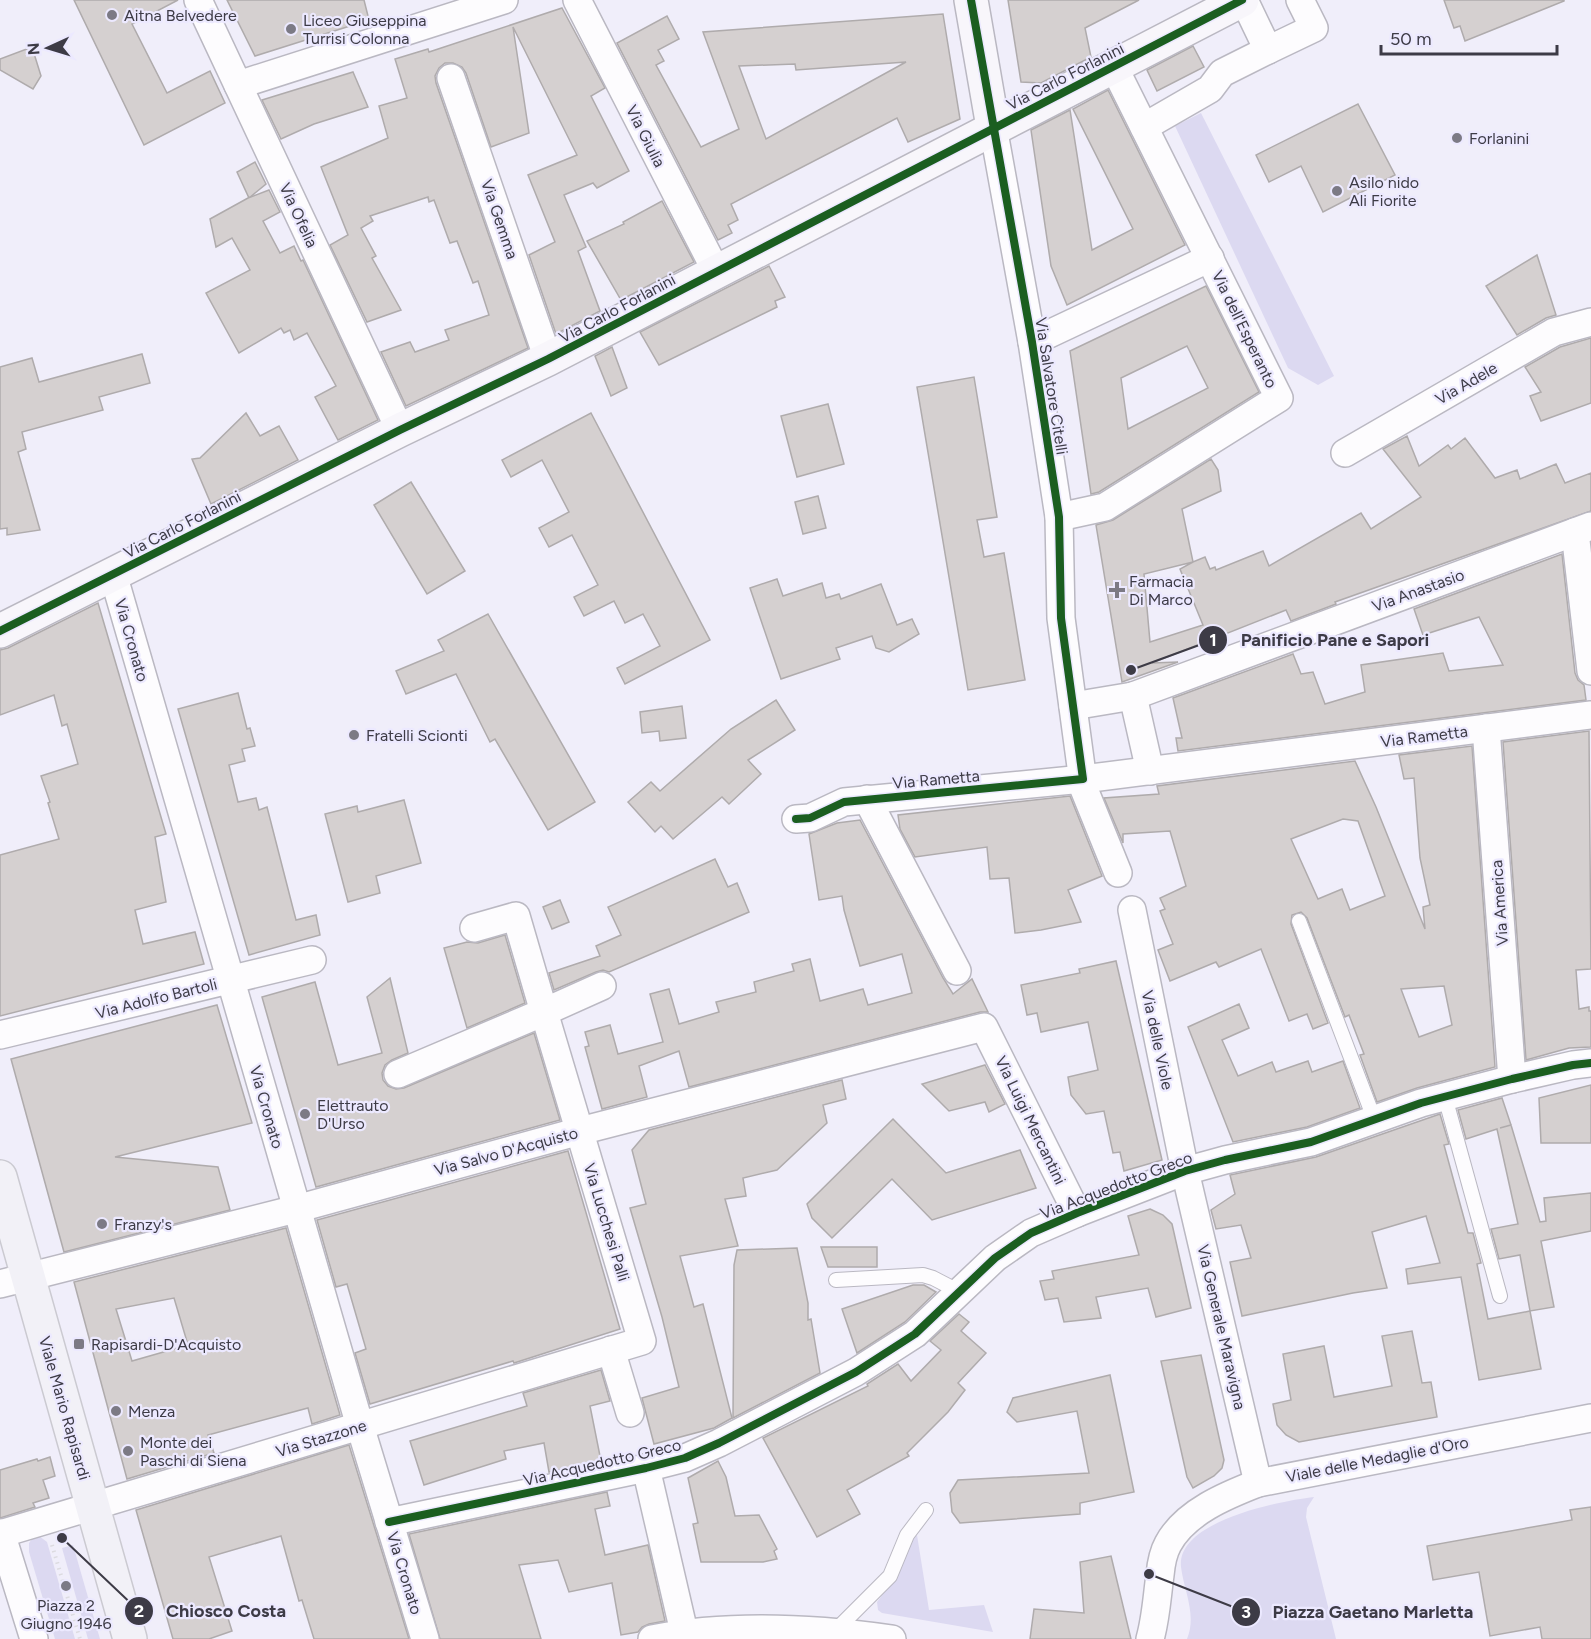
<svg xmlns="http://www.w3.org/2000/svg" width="1591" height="1639" font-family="Figtree,sans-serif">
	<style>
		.green { fill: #dcd9f1 }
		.building { fill: #d5d0d0; stroke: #afabac; stroke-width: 1.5; fill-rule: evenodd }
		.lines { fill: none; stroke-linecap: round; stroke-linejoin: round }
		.lane-casing { stroke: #bab8c2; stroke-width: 16 }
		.street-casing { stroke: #bab8c2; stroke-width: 30 }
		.secondary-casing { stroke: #bab8c2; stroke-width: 36 }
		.primary-casing { stroke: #cbcad1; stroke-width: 36 }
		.path { stroke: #dcdbe0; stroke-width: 4; stroke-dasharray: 1.5 4.5; stroke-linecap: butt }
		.lane { stroke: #fdfcfe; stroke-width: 14 }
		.street { stroke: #fdfcfe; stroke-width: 27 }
		.secondary { stroke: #f8f6fb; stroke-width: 33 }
		.primary { stroke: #f2f1f7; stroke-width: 33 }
		.cycleway-casing { stroke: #ece9ff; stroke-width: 11 }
		.cycleway { stroke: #1b5e20; stroke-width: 8 }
		.poi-dot { fill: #7c7a85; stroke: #ece9ff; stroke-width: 2 }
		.labels { text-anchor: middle; stroke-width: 4.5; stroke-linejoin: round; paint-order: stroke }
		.poi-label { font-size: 16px; fill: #3d3b46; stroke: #ece9ff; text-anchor: start }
		.street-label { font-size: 16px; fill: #3d3b46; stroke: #ece9ff }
		.leader { fill: none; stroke: #3d3b46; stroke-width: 2 }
		.callout-dot { fill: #3d3b46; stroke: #ece9ff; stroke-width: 2 }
		.mark-label { font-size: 18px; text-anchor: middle; font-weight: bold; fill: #fff }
		.callout-label { font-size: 18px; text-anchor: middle; font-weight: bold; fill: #3d3b46; stroke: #ece9ff; stroke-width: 4.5; stroke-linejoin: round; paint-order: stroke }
	</style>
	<rect width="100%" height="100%" fill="#f0eefa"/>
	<!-- green -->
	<g class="green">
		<polygon points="1201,113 1334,376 1318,385 1288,368 1175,126"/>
		<path d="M1314 1497 1307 1508 1306 1517 1336 1639H1187C1197 1615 1184 1591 1181 1567 1176 1521 1280 1501 1314 1497Z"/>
		<polygon points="917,1535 929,1610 984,1605 993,1632 882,1613 878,1610 877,1602 899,1573 912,1539"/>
		<polygon points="39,1536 47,1542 75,1639 55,1639 29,1552 29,1543 32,1539"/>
		<polygon points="73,1545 100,1639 88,1639 62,1548"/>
	</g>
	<!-- building -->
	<g class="building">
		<polygon points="74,0 178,0 132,24 167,93 210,71 225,103 144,145"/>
		<polygon points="227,0 364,0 369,20 255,56"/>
		<polygon points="1008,0 1139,0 1085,28 1091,57 1041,83 1021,82"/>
		<polygon points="1444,0 1564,0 1564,1 1465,41 1460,26 1454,28"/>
		<polygon points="562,8 605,88 591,96 629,171 597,188 593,183 564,195 586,247 578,251 600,311 556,334 529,255 555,242 528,175 577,155 513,27 529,133 491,147 466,73 462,67 453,63 445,63 439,68 435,76 436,83 528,348 406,406 381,352 410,342 415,352 449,340 445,330 489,315 478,281 473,283 457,241 450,243 434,200 429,202 428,197 370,216 373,221 361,228 376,256 372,258 401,310 367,322 330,245 348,235 321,167 388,138 379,106 407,98 395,59 428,49 429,52"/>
		<path d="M943 14 960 119 908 142 897 118 731 204 738 220 728 225 732 233 718 240 617 43 667 16 679 39 658 50 664 61 656 65 701 147 739 129 703 32ZM906 62 766 139 739 66 795 64 796 70Z"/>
		<polygon points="1193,46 1204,67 1157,91 1147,70"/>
		<polygon points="32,47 41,76 33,89 0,70 0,59"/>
		<polygon points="353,72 368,107 314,124 281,139 262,100"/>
		<polygon points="1108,90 1185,245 1067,305 1051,266 1031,130 1070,110 1092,250 1133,229 1073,109"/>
		<polygon points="1358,104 1395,175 1323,212 1301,166 1269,182 1256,155"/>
		<polygon points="255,162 266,184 249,198 237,172"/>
		<polygon points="269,190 280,212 263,221 280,253 294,246 301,261 303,260 378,420 338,440 315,397 336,386 307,333 294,340 290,330 284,333 281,328 239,353 206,293 250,270 232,238 216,247 210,219 248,198"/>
		<polygon points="662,201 694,262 621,300 587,241 624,224 623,222"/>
		<polygon points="1537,255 1556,315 1546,318 1517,335 1486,286"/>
		<polygon points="769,266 785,297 775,301 777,307 659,365 640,332"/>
		<path d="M1206 286 1259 392 1099 492 1091 494 1070 351ZM1187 346 1208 388 1128 429 1121 378Z"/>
		<polygon points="1591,338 1591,403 1541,421 1530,396 1541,392 1525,367 1560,347"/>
		<polygon points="612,347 627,388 611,396 595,356"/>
		<polygon points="142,354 150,383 99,397 103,410 22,432 26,449 18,452 40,530 7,535 7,528 0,529 0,367 32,358 39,382"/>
		<polygon points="974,377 997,517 977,520 984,557 1004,553 1025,680 968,690 917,387"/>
		<polygon points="828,404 844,464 797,477 781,416"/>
		<polygon points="246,413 260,436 279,426 298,460 211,504 192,459 200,458"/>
		<polygon points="591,413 710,640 625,684 617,668 660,646 643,614 625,623 614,601 584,616 574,597 598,585 572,535 549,547 539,528 569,512 542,460 511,477 502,460"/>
		<path d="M1407 436 1419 466 1448 445 1451 449 1465 438 1495 478 1517 470 1520 479 1556 464 1565 483 1591 473V511L1335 602 1336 604 1291 621 1286 610 1152 663 1178 662 1122 682 1096 525 1113 520 1211 459 1218 470 1221 491 1182 509 1193 562 1205 557 1210 569 1215 567 1216 570 1263 551 1269 566 1361 513 1371 529 1421 497 1383 449ZM1193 562 1180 569 1203 625 1150 642 1144 574Z"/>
		<polygon points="411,482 465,571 427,594 374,505"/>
		<polygon points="818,496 826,528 803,534 795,502"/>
		<polygon points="1562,554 1575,673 1578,680 1584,685 1586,700 1178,751 1176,738 1182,738 1173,698 1293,654 1301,674 1313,672 1325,704 1365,692 1361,665 1443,653 1449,671 1503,665 1479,617 1423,635 1414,609"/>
		<polygon points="777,579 783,596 822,583 826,598 839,594 841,599 881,584 897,625 912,619 919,634 889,652 876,648 872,636 836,648 840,659 781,679 750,588"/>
		<polygon points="98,603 166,834 155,837 166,902 135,910 143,944 195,932 204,964 0,1016 0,855 59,839 48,803 50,802 41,776 78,764 67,724 62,726 54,695 0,715 0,650 8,648"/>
		<polygon points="488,614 595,802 548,830 495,739 490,742 456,674 406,694 396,671 444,651 438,640"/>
		<polygon points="238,693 247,729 250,728 255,746 242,749 245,761 229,765 238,802 256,798 259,810 267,807 296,920 316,915 320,935 249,955 178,709"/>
		<polygon points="776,700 795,730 748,760 761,774 729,804 722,797 673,839 661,826 655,832 628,802 651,782 660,791 731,729"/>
		<polygon points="682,706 686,738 660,741 659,731 642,733 640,712"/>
		<polygon points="1589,731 1591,969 1576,970 1579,1009 1589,1007 1589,1011 1591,1011 1591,1047 1569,1048 1526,1060 1503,742"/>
		<path d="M1472 746 1495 1067 1417 1088 1377 1102 1360 1055 1364 1054 1349 1015 1345 1017 1307 918 1301 912 1292 915 1291 924 1328 1023 1313 1029 1307 1014 1289 1021 1261 949 1219 967 1216 962 1170 981 1158 950 1173 944 1160 911 1165 909 1160 898 1186 886 1170 831 1123 834V843L1104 798 1159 794 1157 786 1355 761 1376 807 1425 929 1423 907 1430 905 1420 858 1414 778 1404 779 1399 755ZM1343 819 1358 821 1385 896 1350 910 1342 889 1318 899 1291 839ZM1444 986 1452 1025 1419 1037 1401 989Z"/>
		<polygon points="1070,796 1102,876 1068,890 1081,922 1041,930 1015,933 1009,878 990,879 987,847 915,857 900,829 898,815"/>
		<polygon points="404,800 421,863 376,876 380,893 348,902 325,814 357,806 358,812"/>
		<polygon points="860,820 943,978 953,994 972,979 988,1012 980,1012 689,1087 679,1051 639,1066 647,1097 602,1109 585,1047 589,1046 585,1032 610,1025 618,1054 663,1042 650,994 669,989 679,1024 719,1012 716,1002 756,992 754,982 794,971 792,964 810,959 820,1001 863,989 868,1005 912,993 902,954 860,966 844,910 842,896 819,900 809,834 837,823"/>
		<polygon points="715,859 728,887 737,883 749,912 609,972 603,970 596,972 554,990 549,973 600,956 596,946 621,935 608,907"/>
		<polygon points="560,900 569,922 552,929 543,907"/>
		<polygon points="505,935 525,1003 467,1028 444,948 467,942 478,943"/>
		<polygon points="1116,961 1162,1160 1124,1171 1120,1152 1113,1153 1104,1111 1086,1114 1071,1095 1068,1077 1098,1070 1088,1022 1041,1032 1037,1013 1027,1015 1021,985 1080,973 1079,969"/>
		<polygon points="390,978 408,1053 392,1060 385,1065 382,1073 383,1080 388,1086 396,1089 404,1088 534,1033 560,1120 316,1187 262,997 315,982 338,1065 382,1053 367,997"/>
		<polygon points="1239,1004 1249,1028 1222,1040 1238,1076 1272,1062 1276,1072 1308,1061 1312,1072 1343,1061 1360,1108 1307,1127 1233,1142 1188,1027"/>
		<polygon points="217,1005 252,1123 115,1157 218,1167 230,1210 64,1252 11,1059"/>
		<polygon points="985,1065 1005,1104 989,1112 985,1102 949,1111 922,1084"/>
		<polygon points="842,1080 846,1099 823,1105 827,1123 777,1170 743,1178 746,1196 725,1199 738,1246 680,1256 694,1307 703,1304 732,1418 714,1428 654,1444 642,1398 679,1387 662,1317 630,1208 646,1204 632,1150 649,1130"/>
		<polygon points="1591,1085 1591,1143 1541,1143 1539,1098"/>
		<polygon points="1502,1098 1511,1125 1500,1128 1511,1125 1540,1222 1546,1221 1544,1198 1591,1193 1591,1231 1541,1241 1554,1307 1530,1311 1520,1255 1499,1259 1491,1229 1518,1224 1497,1129 1466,1139 1458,1110"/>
		<polygon points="1440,1114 1449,1144 1444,1145 1468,1233 1473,1233 1481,1263 1477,1264 1488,1319 1530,1311 1541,1369 1479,1380 1461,1277 1408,1284 1406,1269 1440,1263 1426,1216 1372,1232 1387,1288 1353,1293 1242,1316 1230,1262 1251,1258 1241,1225 1216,1229 1211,1210 1235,1194 1230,1175 1316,1157"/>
		<polygon points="893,1119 946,1173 1020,1150 1036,1188 932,1220 892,1179 832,1238 812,1218 807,1204"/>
		<polygon points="568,1151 620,1329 514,1363 513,1361 370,1404 355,1353 366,1349 347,1284 336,1287 317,1220"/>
		<polygon points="1150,1209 1163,1215 1172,1224 1191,1308 1156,1317 1148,1288 1096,1297 1101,1318 1064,1322 1058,1298 1045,1300 1040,1281 1054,1279 1052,1271 1139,1255 1128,1216"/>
		<path d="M286 1228 340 1415 312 1424 308 1408 208 1435 214 1453 127 1479 74 1282ZM174 1298 188 1345 132 1361 116 1309Z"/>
		<polygon points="821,1247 877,1247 877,1267 828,1267"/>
		<polygon points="797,1248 808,1303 808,1320 811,1319 820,1373 733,1418 734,1265 737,1250"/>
		<polygon points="913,1285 924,1285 936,1292 905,1322 857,1353 842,1309"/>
		<polygon points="959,1314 969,1322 961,1331 986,1353 958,1383 965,1390 948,1412 907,1453 909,1456 847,1490 860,1514 817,1537 763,1438 868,1386 867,1384 898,1364 911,1381 941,1350 930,1341"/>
		<polygon points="1412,1331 1422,1383 1431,1382 1437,1417 1299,1442 1286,1435 1277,1425 1273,1404 1291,1400 1283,1354 1324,1346 1334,1397 1392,1386 1382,1336"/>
		<polygon points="1201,1355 1224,1460 1222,1468 1214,1476 1193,1488 1187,1477 1161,1361"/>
		<polygon points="601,1370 610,1401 590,1406 601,1461 549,1472 544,1443 504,1451 506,1459 424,1485 410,1441 527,1406 523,1393"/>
		<polygon points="1110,1375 1134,1492 1080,1503 1080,1514 960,1523 952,1512 950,1493 958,1480 1089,1473 1077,1411 1017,1422 1007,1412 1013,1398"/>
		<polygon points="349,1445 409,1639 314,1639 302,1600 299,1601 281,1536 209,1557 232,1631 209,1639 173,1639 136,1510"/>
		<polygon points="50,1457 55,1476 43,1480 49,1498 33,1503 35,1507 0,1518 0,1470 37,1459 38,1461"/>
		<polygon points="718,1461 726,1477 735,1516 759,1515 777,1549 774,1551 777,1559 763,1562 701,1562 693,1524 698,1523 688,1478"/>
		<polygon points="607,1492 610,1506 595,1509 605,1555 648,1545 665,1621 649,1624 642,1627 638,1632 621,1635 612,1583 569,1592 558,1560 519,1565 541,1639 440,1639 409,1534"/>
		<polygon points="1591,1507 1591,1639 1542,1639 1540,1627 1490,1636 1479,1572 1433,1580 1427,1546 1572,1520 1570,1510"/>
		<polygon points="1111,1556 1131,1639 1030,1639 1034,1609 1084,1613 1080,1562"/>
	</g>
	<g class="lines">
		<!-- lane casing -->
		<g class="lane-casing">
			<g id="lane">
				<polyline points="1299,921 1375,1121"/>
				<polyline points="1445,1097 1500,1296"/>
				<polyline points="836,1280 923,1275 933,1278 960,1292"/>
				<polyline points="835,1631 890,1576 907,1535 926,1510"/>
			</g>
		</g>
		<!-- street casing -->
		<g class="street-casing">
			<g id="street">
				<polyline points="198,0 400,430"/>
				<polyline points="577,0 716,271"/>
				<polyline points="1244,0 1268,50 1314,28 1300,0"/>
				<polyline points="451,78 548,359"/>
				<polyline points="238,85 504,0"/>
				<polyline points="993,127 1032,342 1059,517 1061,618 1084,789 1118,873"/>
				<polyline points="1144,127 1210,89 1222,73 1268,50"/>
				<polyline points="1032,342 1210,258"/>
				<polyline points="1345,453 1554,332 1591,322"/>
				<polyline points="1059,517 1105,507 1279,398 1114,67"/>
				<polyline points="1575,532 1591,671"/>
				<polyline points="113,574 360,1426 425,1639"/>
				<polyline points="1133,696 1150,771"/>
				<polyline points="1073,706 1133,696 1591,526"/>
				<polyline points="1486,728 1512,1079"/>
				<polyline points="867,799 957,971"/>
				<polyline points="796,819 810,818 844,802 1083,779 1591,715"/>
				<polyline points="1132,910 1185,1171 1258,1483"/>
				<polyline points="474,928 516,916 544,1012 602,986"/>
				<polyline points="0,1035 312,960"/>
				<polyline points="0,1284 296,1209 580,1131 984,1027 1077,1213"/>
				<polyline points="611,1350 630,1413"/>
				<polyline points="646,1468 684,1632"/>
				<polyline points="389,1522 646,1468 685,1458 719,1443 856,1372 915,1334 995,1258 1031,1233 1077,1213 1185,1171 1225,1160 1311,1142 1421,1103 1512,1079 1573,1065 1591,1063"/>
				<polyline points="1,1533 34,1639"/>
				<polyline points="0,1534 642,1341 544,1012 398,1074"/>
				<path d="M652 1639C730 1623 814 1628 892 1639"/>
				<path d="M1150 1639C1156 1618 1157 1596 1160 1575 1161 1564 1163 1553 1168 1544 1185 1512 1227 1495 1258 1483L1591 1418"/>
			</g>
		</g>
		<!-- secondary casing -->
		<g class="secondary-casing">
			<g id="secondary">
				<polyline points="971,0 993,127"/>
				<polyline points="0,631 400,430 548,359 1242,0"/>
			</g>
		</g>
		<!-- primary casing -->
		<g class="primary-casing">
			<polyline id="primary" points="0,1177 130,1639"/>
		</g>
		<!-- path -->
		<polyline class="path" points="52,1545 80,1639"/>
		<!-- lane -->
		<use href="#lane" class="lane"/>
		<!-- street -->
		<use href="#street" class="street"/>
		<!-- secondary -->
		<use href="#secondary" class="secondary"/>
		<!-- primary -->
		<use href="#primary" class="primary"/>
		<!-- cycleway casing -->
		<g class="cycleway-casing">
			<g id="cycleway">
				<polyline points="0,631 400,430 548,359 1242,0"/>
				<polyline points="796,819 810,818 844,802 1083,779 1061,618 1059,517 1032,342 971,0"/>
				<polyline points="389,1522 646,1468 685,1458 719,1443 856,1372 915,1334 995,1258 1031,1233 1077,1213 1185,1171 1225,1160 1311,1142 1421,1103 1512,1079 1573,1065 1591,1063"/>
			</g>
		</g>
		<!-- cycleway -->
		<use href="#cycleway" class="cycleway"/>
	</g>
	<!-- markers -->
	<g class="poi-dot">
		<circle cx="112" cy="15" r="6"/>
		<circle cx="291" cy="29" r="6"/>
		<circle cx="1457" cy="138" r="6"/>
		<circle cx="1337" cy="191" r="6"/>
		<path d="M1114 581h6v6h6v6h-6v6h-6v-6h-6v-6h6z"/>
		<circle cx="354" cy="735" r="6"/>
		<circle cx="305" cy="1114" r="6"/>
		<circle cx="102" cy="1224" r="6"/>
		<rect x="73" y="1338" width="12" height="12" rx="3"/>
		<circle cx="116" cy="1411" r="6"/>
		<circle cx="128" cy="1451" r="6"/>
		<circle cx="66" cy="1586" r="6"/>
	</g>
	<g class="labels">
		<!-- poi labels -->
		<g class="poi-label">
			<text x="124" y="21">Aitna Belvedere</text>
			<text x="303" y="26">Liceo Giuseppina<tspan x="303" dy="18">Turrisi Colonna</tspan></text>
			<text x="1469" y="144">Forlanini</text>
			<text x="1349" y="188">Asilo nido<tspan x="1349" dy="18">Ali Fiorite</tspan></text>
			<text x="1129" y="587">Farmacia<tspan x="1129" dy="18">Di Marco</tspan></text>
			<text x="366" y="741">Fratelli Scionti</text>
			<text x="317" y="1111">Elettrauto<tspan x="317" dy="18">D'Urso</tspan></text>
			<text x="114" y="1230">Franzy's</text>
			<text x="91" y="1350">Rapisardi-D'Acquisto</text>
			<text x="128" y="1417">Menza</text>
			<text x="140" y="1448">Monte dei<tspan x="140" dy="18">Paschi di Siena</tspan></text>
			<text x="66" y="1611" text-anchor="middle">Piazza 2<tspan x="66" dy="18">Giugno 1946</tspan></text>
		</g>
		<!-- street labels -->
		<g class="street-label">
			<text transform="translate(1065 76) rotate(-27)" y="6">Via Carlo Forlanini</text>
			<text transform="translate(646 136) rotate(63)" y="6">Via Giulia</text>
			<text transform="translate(299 215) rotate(65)" y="6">Via Ofelia</text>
			<text transform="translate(500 219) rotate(71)" y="6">Via Gemma</text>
			<text transform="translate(617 308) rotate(-28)" y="6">Via Carlo Forlanini</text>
			<text transform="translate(1245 329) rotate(64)" y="6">Via dell'Esperanto</text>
			<text transform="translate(1466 383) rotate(-30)" y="6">Via Adele</text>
			<text transform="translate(1052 386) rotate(81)" y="6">Via Salvatore Citelli</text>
			<text transform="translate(182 524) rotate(-27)" y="6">Via Carlo Forlanini</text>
			<text transform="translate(1418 590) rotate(-20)" y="6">Via Anastasio</text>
			<text transform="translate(132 640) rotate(74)" y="6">Via Cronato</text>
			<text transform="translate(1424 736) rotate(-7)" y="6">Via Rametta</text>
			<text transform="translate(936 779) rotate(-5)" y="6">Via Rametta</text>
			<text transform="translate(1499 903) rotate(-94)" y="6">Via America</text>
			<text transform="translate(156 998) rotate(-14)" y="6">Via Adolfo Bartoli</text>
			<text transform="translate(1158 1040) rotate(78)" y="6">Via delle Viole</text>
			<text transform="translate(267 1107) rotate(74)" y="6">Via Cronato</text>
			<text transform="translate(1031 1120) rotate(64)" y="6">Via Luigi Mercantini</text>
			<text transform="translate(506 1151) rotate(-15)" y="6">Via Salvo D'Acquisto</text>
			<text transform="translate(1116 1185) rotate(-21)" y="6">Via Acquedotto Greco</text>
			<text transform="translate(607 1222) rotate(73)" y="6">Via Lucchesi Palli</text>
			<text transform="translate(1222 1327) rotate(77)" y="6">Via Generale Maravigna</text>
			<text transform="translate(65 1408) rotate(74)" y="6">Viale Mario Rapisardi</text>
			<text transform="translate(321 1438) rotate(-17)" y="6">Via Stazzone</text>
			<text transform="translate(1377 1459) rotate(-11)" y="6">Viale delle Medaglie d'Oro</text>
			<text transform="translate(602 1462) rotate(-13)" y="6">Via Acquedotto Greco</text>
			<text transform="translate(405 1573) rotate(73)" y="6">Via Cronato</text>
		</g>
	</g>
	<!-- callouts -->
	<path class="leader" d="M1131 670L1213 640M62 1538L139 1611M1149 1574L1246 1612"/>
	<g class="callout-dot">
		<circle cx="1131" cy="670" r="6"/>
		<circle cx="62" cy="1538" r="6"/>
		<circle cx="1149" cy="1574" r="6"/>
		<circle cx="1213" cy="640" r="15"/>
		<circle cx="139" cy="1611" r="15"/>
		<circle cx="1246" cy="1612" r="15"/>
	</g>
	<g class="mark-label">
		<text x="1213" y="646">1</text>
		<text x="139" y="1617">2</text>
		<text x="1246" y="1618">3</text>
	</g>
	<g class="callout-label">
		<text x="1335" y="646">Panificio Pane e Sapori</text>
		<text x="226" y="1617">Chiosco Costa</text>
		<text x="1373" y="1618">Piazza Gaetano Marletta</text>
	</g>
	<!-- north arrow -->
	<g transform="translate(48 48) rotate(266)" stroke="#ece9ff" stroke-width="4.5" paint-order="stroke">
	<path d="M0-4.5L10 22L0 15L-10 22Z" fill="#3d3b46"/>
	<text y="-9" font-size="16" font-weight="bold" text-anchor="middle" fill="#3d3b46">N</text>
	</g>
	<!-- scale -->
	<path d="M1381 45v9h176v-9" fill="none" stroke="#3d3b46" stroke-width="3"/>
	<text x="1390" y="45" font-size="18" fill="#3d3b46" stroke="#ece9ff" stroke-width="4.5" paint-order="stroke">50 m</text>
</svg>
